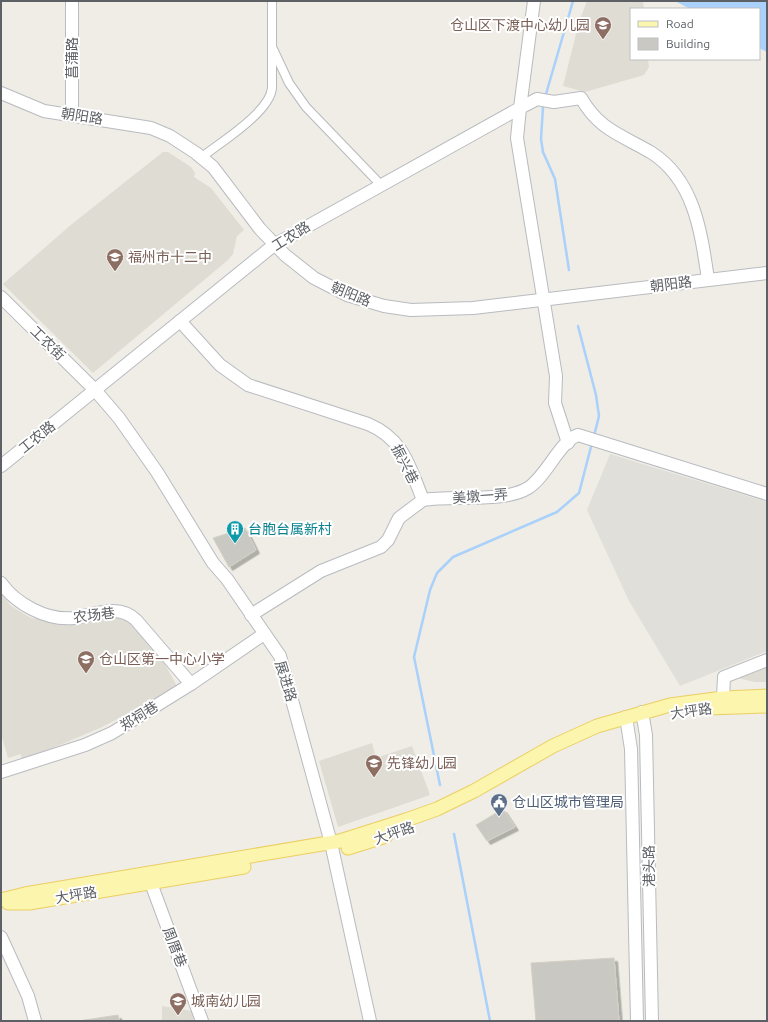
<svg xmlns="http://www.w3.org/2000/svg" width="768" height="1022" font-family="Ubuntu,'Noto Sans SC',sans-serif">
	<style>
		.industrial { fill: #e0dfd9 }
		.education { fill: #dedcd3 }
		.water { fill: #a9d1fb }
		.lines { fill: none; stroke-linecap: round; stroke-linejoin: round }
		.stream { stroke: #a9d1fb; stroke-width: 2.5 }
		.building { fill: #cac8c2; stroke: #d3cfc4; filter: url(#shadow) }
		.street-casing { stroke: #b7babe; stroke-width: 10 }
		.secondary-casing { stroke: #b8bbc0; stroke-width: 14 }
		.primary-casing { stroke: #ebcf62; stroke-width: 15 }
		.street { stroke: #fff; stroke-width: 8 }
		.secondary { stroke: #fff; stroke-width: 12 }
		.primary { stroke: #fbf5ae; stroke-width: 13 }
		.labels { text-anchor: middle; stroke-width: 4; stroke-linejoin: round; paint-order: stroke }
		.education-label { font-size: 14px; fill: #785e54; stroke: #fff; text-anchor: start }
		.street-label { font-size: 14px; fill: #5d6065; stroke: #fff }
		.culture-label { font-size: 14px; fill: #0d838f; stroke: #fff; text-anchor: start }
		.service-label { font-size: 14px; fill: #4e5e75; stroke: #fff; text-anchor: start }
	</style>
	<defs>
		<filter id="shadow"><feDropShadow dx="3.5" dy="3.5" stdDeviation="0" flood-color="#0004"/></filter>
	</defs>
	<rect width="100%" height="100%" fill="#efede5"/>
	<!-- industrial -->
	<polygon class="industrial" points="610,454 767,502 767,651 680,686 629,601 587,510"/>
	<!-- education -->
	<g class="education">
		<polygon points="587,1 643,1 644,9 631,9 631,59 648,59 649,67 644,75 585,92 563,86 579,22"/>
		<polygon points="163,152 168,152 191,167 195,173 194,177 211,188 244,230 237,236 233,254 228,260 93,373 3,284 72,224"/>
		<polygon points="1,594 11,606 31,618 76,623 111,613 127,618 162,659 178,688 100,728 22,761 21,754 8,758 1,734"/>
		<polygon points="767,666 767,682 755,682 738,678"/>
		<polygon points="372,743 376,758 412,746 430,795 338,827 319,761"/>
		<polygon points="162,1006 192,1011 194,1021 162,1021"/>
	</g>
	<!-- water -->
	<polygon class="water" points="675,1 767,1 767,52 759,48 759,9 690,9"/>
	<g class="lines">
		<!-- stream -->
		<g class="stream">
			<polyline points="546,94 573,1"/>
			<polyline points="543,107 541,139 543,152 555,179 569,270"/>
			<polyline points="578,326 596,395 599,416 594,436"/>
			<polyline points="440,785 414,657 430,590 437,573 453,557 557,512 579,493 592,443"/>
			<polyline points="454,834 490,1021"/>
		</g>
	</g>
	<!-- building -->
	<g class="building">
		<polygon points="245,528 256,550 229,567 213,538"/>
		<polygon points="503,809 515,827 487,841 476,825"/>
		<polygon points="614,958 619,1021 536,1021 531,963"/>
		<polygon points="118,1015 119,1021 78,1021"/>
	</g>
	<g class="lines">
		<!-- street casing -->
		<g class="street-casing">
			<g id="street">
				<polyline points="273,49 289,83 306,107 381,185"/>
				<path d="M202 157C221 142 270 112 272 88V1"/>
			</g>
		</g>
		<!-- secondary casing -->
		<g class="secondary-casing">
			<g id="secondary">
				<polyline points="72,1 72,115"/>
				<polyline points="1,93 44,111 151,128 170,136 196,153 213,167 260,229 285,255 314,278 347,295 384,306 411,310 473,308 767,273"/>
				<polyline points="1,297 95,390 119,418 157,472 213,563 227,579 280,656 331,843 370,1021"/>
				<path d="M180 321 220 365 248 385 368 424C404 439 410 468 423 500L399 518 388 540 381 547 321 571 251 615"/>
				<path d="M568 443 555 403 556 376 517 138 520 108 537 99 554 102 581 98C600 131 622 135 652 153 695 181 701 233 708 279"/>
				<polyline points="1,466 274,245 520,108 534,1"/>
				<path d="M423 500C452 495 504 503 528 488 546 477 560 441 578 435L767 494"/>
				<path d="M1 583C16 604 47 621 74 618 95 615 118 603 136 620L191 684"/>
				<polyline points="723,698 724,677 767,660"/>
				<polyline points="642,712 646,735 652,1021"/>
				<polyline points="626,717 631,749 637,1021"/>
				<polyline points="1,772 85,745 112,733 191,684 264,634"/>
				<polyline points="148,875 202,1021"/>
				<polyline points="1,937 28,996 35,1021"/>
			</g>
		</g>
		<!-- primary casing -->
		<g class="primary-casing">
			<g id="primary">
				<polyline points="709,708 767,706"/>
				<polyline points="348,848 386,836"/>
				<polyline points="1,900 25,894 340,841 406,820 437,809 474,791 553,746 597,726 670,705 723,698 767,696"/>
				<polyline points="8,903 29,903 244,867"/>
			</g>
		</g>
		<!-- street -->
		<use href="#street" class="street"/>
		<!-- secondary -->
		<use href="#secondary" class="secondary"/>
		<!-- primary -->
		<use href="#primary" class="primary"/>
	</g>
	<!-- icons -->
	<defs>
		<g id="school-pin" transform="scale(0.9)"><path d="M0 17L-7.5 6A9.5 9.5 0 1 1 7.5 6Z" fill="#8d6e63" stroke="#fff"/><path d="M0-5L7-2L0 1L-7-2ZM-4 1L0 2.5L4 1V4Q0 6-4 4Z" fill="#fff"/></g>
		<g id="building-pin" transform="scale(0.9)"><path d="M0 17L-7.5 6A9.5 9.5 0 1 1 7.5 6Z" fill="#0f9aa8" stroke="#fff"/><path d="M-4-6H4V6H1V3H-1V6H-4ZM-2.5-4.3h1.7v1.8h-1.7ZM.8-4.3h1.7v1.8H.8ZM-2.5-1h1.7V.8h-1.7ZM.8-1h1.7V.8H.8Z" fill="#fff"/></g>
		<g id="civic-pin" transform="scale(0.9)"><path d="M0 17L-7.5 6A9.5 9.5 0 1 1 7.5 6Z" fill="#5c6f8a" stroke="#fff"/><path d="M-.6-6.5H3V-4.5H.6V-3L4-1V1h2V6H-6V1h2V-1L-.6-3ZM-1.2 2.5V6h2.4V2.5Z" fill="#fff"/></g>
	</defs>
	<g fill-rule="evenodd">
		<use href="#school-pin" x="603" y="25"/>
		<use href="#school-pin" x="115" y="257"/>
		<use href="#building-pin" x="235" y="529"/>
		<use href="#school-pin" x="86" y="659"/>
		<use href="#school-pin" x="374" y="763"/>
		<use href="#civic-pin" x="499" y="802"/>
		<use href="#school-pin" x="178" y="1001"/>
	</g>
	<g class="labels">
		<!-- education labels -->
		<g class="education-label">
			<text x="590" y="30" text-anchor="end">仓山区下渡中心幼儿园</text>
			<text x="128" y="262">福州市十二中</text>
			<text x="99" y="664">仓山区第一中心小学</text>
			<text x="387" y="768">先锋幼儿园</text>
			<text x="191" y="1006">城南幼儿园</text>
		</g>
		<!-- street labels -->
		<g class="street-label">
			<text transform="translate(72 58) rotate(-90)" y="5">菖蒲路</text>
			<text transform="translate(82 116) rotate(9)" y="5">朝阳路</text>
			<text transform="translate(291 236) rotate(-32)" y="5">工农路</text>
			<text transform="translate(671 284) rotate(-7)" y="5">朝阳路</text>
			<text transform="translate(351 294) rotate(22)" y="5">朝阳路</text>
			<text transform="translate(48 343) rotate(44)" y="5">工农街</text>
			<text transform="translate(37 437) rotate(-39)" y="5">工农路</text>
			<text transform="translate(405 464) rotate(63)" y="5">振兴巷</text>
			<text transform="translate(480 496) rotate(-4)" y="5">美墩一弄</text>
			<text transform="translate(94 615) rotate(-7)" y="5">农场巷</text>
			<text transform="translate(286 681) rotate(73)" y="5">展进路</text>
			<text transform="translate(691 711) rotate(-8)" y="5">大坪路</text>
			<text transform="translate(139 716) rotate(-32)" y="5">郑祠巷</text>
			<text transform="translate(394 833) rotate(-19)" y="5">大坪路</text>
			<text transform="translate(649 866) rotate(-91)" y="5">港头路</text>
			<text transform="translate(76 895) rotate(-9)" y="5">大坪路</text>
			<text transform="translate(175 947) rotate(69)" y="5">周厝巷</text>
		</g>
		<!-- culture labels -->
		<g class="culture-label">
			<text x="248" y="534">台胞台属新村</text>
		</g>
		<!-- service labels -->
		<g class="service-label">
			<text x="512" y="807">仓山区城市管理局</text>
		</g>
	</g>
	<!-- border -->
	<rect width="768" height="1022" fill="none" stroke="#5d6065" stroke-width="4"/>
	<!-- legend -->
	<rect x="630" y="8" width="130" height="52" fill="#ffffff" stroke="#bebfc1"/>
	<rect x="638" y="21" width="20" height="6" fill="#fbf5ae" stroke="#bebfc1"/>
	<text x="666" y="28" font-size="12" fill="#5d6065">Road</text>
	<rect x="638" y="38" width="20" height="12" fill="#cac8c2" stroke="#bebfc1"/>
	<text x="666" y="48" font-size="12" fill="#5d6065">Building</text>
</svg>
